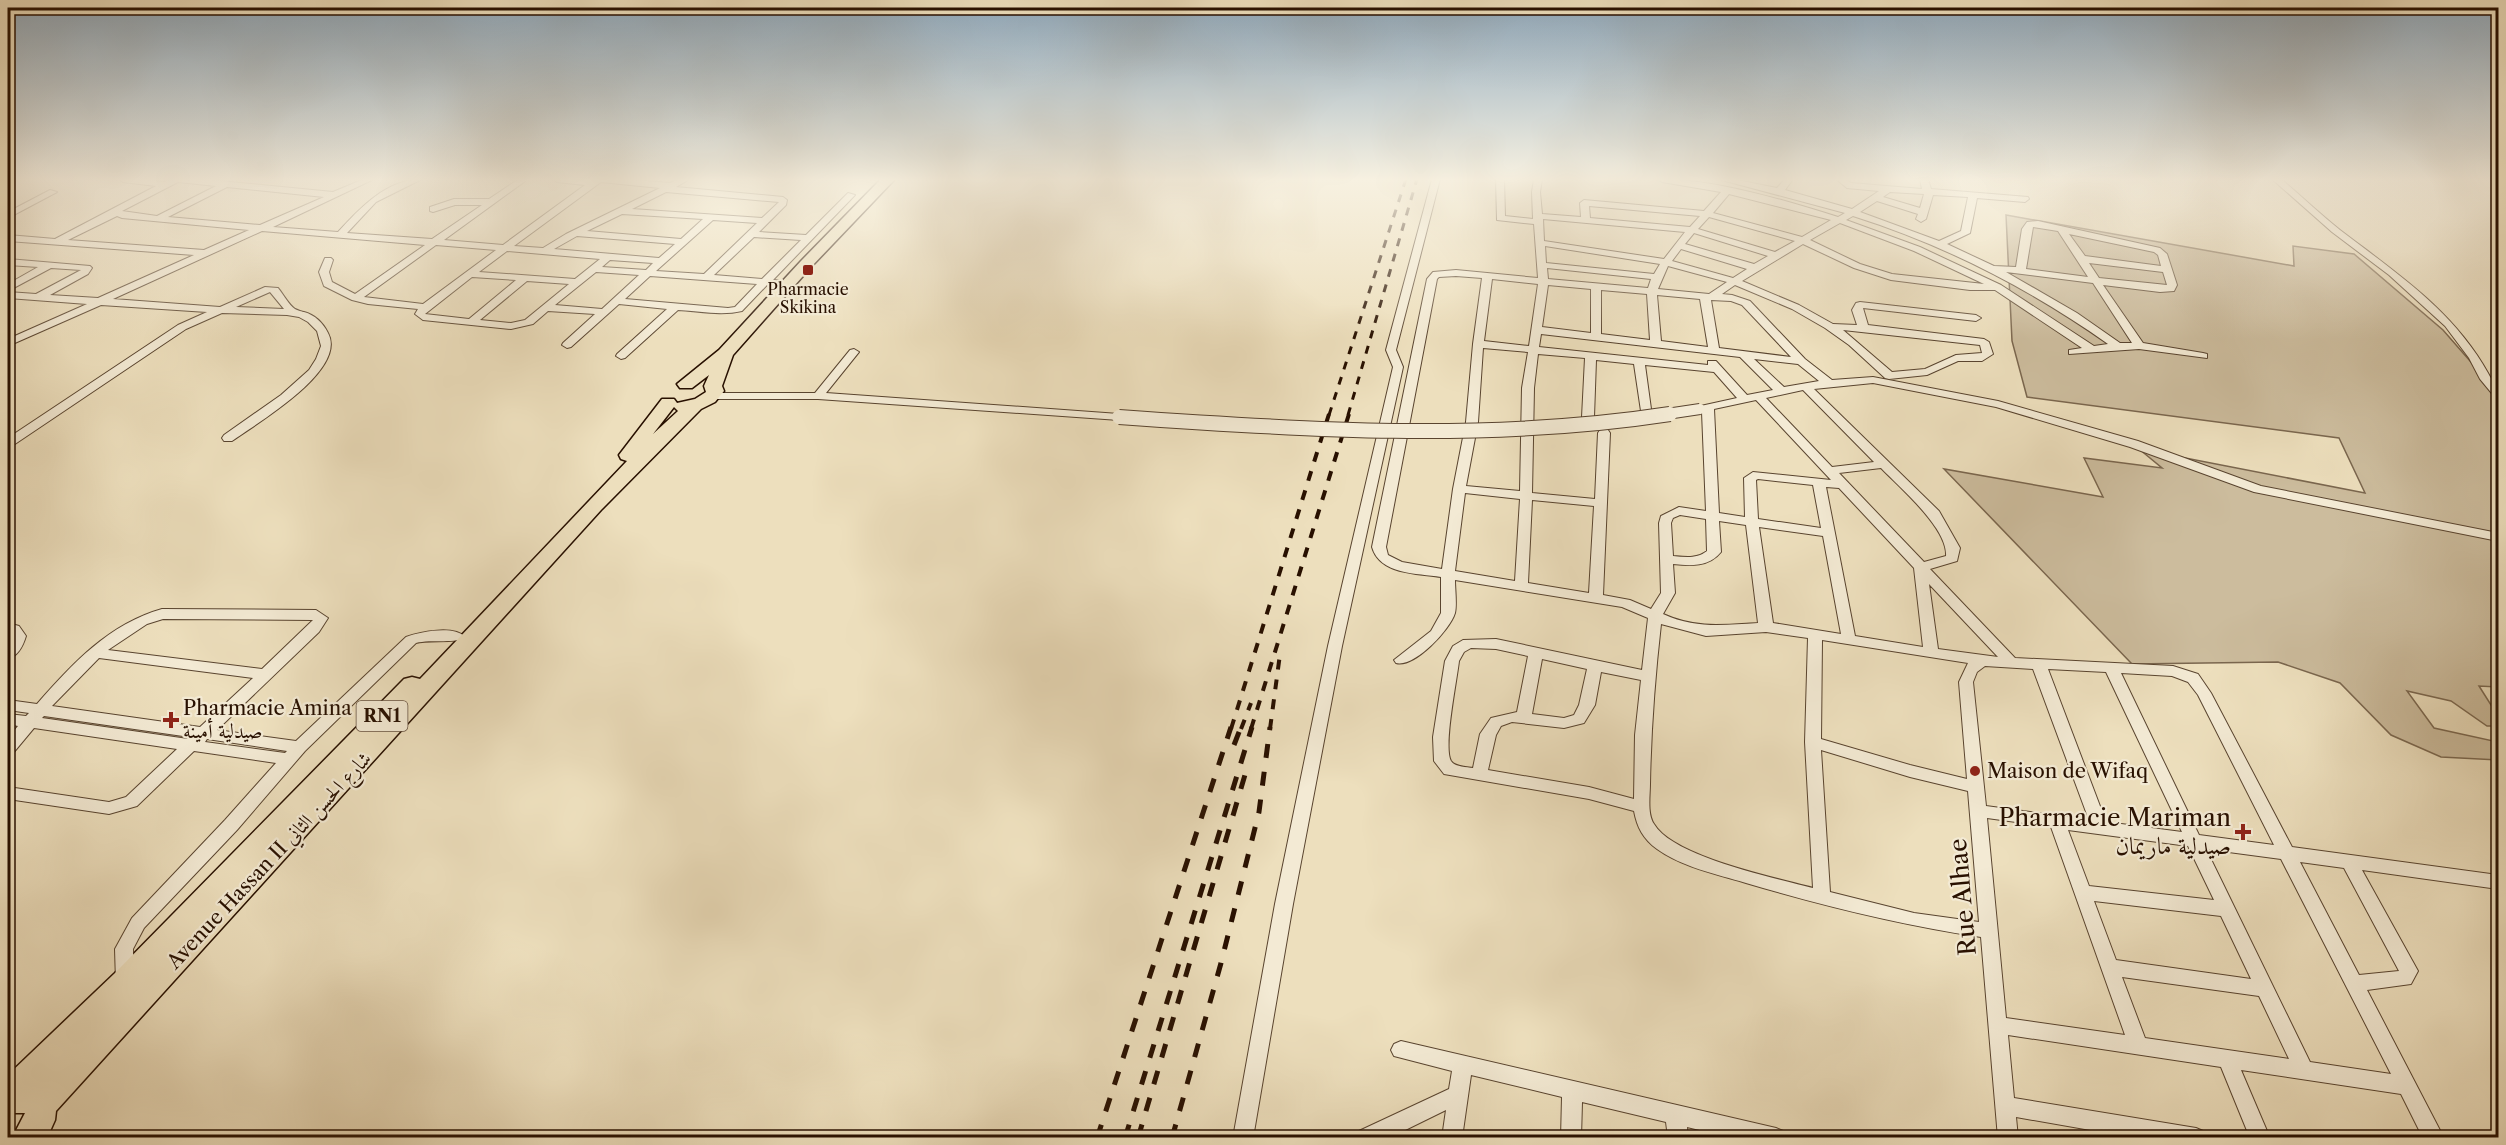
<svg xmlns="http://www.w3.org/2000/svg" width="2506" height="1145" font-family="'Libre Caslon Text',Amiri,serif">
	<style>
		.green { fill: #ccbc9d; stroke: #7a664e; stroke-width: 1.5 }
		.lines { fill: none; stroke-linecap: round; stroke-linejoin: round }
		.minor-casing { stroke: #59442f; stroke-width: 2 }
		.primary-casing { stroke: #281000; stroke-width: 3 }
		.minor { fill: #f3ead4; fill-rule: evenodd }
		.primary { fill: #eddfbd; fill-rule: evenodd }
		.rail-far2 { stroke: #281000; stroke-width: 3; stroke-dasharray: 8 8; stroke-linecap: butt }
		.rail-far1 { stroke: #281000; stroke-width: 4; stroke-dasharray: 10 10; stroke-linecap: butt }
		.rail { stroke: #281000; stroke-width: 5; stroke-dasharray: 14 14; stroke-linecap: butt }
		.minor-bridge-far1-casing { stroke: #59442f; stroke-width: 12; stroke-linecap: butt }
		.minor-bridge-casing { stroke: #59442f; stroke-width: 16; stroke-linecap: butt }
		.minor-bridge-far1 { stroke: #f3ead4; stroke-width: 10 }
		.minor-bridge { stroke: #f3ead4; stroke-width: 14 }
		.poi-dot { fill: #8f2418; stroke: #f3ead4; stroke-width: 2 }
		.labels { text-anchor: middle; stroke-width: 4.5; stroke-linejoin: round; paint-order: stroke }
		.far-poi-label { font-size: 16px; fill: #281000; stroke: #f3ead4 }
		.shield { fill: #f3ead4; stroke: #655140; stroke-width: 1.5 }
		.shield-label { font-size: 18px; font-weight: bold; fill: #281000 }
		.poi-label { font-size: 20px; fill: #281000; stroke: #f3ead4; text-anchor: start }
		.street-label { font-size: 20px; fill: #281000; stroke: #f3ead4 }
		.near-poi-label { font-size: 24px; fill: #281000; stroke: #f3ead4; text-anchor: end }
		.near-street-label { font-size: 24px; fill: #281000; stroke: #f3ead4 }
	</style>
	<rect width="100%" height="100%" fill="#eddfbd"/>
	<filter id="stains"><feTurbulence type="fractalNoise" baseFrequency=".00333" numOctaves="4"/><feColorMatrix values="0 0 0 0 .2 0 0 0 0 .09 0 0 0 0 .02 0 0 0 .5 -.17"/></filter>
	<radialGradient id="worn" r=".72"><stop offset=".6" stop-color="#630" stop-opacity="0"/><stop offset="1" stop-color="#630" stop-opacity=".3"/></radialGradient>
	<!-- green -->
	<polygon class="green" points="2006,215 2294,266 2293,246 2354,254 2443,330 2498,393 2498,687 2479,686 2498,716 2498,726 2487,726 2451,701 2407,691 2434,728 2498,742 2498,760 2441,757 2391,735 2340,683 2278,662 2132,664 1944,469 2103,497 2084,458 2162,468 2139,449 2365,493 2339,438 2027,397 2012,341"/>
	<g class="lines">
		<!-- minor casing -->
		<g class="minor-casing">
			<g id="minor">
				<path d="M119 179H139L164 182 171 179H199L333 192 364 179H374L273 227 338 232C360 208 387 179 422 179L376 202 347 233 432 239 482 205H455L433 212 430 211V207L454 199H489L519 179H528L444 240 503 245 585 185 557 182 553 179H621L670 183 680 179H690L676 187 783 197 787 200 786 205 759 232 806 235 848 193 855 195 773 280 793 282V286L767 285 742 311C721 316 699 311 678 310L625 358 621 359 616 356 617 354 667 309 619 304 571 347 567 348 562 345 563 343 595 314 548 311 533 324 511 329 423 320 415 314 418 309 368 304 352 300 324 286 319 272 325 258H331L333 260 329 272 332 282 355 294 425 245 262 231 113 299 220 307 265 287 278 288C283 294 289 305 295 309 297 310 303 312 304 312 315 315 323 323 328 333 348 370 257 423 232 441H224L222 438 224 435 281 395 309 370 316 359 321 346 317 331 308 322 299 317 287 315 222 313 186 329 12 446H8V438L178 325 207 312 101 305 8 346V339L87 304 8 298V292L36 294 81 270 51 268 8 291V284L38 267 8 265V259L90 266 92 268 88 274 50 295 98 298 194 255 8 241V235L55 239 156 186 123 182ZM178 182 216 186 157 216 122 211ZM601 182 660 188 566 234 543 248 514 246ZM227 187 324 197 260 225 168 217ZM666 192 779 202 762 218 632 209ZM622 214 703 219 681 239 587 231ZM117 216 122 218 249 230 204 250 68 240ZM713 220 757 223 704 274 656 271ZM577 236 675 244 659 258 554 249ZM754 237 801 240 762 279 714 275ZM436 245 496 250 423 304 364 297ZM507 251 600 259 575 279 479 272ZM610 260 653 263 646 270 602 267ZM596 272 639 275 602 309 555 305ZM650 276 757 284 735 307 728 308 625 299ZM472 277 516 280 469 319 425 314ZM527 281 569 284 525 320 511 323 480 320ZM270 292 284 309 236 307Z"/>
				<polygon points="1432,179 1440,179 1396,350 1403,367 1342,646 1293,904 1253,1138 1233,1138 1275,904 1328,646 1393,367 1386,350"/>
				<path d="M1496 179H1504L1505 216 1533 219 1532 192 1534 179H1542L1540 192 1542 214 1581 217 1580 203 1584 200 1704 211 1721 192 1662 182 1658 179C1714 179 1784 200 1838 217L1845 213 1718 179H1732L1777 188 1785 179H1793L1785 190 1852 209 1879 191 1847 188 1836 179H1845L1851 183 1922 189 1920 179H1928L1931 189 2028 197 2029 199 2025 202 1977 198 1970 233 1947 244 1994 266 2016 267 2022 229 2027 222 2038 221 2160 248 2167 254 2177 285 2174 291 2160 292 2103 285 2143 343 2203 353 2207 354V358L2139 349 2069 354V350L2082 348 1995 290H1970L1891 280 1854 268 1803 244 1742 281 1799 305 1833 324 1857 325 1852 310 1856 303 1860 302 1976 315 1981 318 1976 321 1863 308 1868 325 1984 339 1989 342 1993 354 1982 361H1958L1927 375 1889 379 1885 378 1849 345 1825 328 1792 309 1735 285 1722 294 1732 295 1750 301 1805 359 1832 380 1873 377 1998 401 2138 441 2261 486 2498 533V541L2254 492 2130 447 1996 407 1873 383 1814 389 1939 511 1960 548 1957 561 1930 569 2015 658 2173 666 2198 674 2211 693 2292 847 2498 875V889L2362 870 2418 971 2411 984 2367 990 2444 1138H2423L2401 1094 2241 1070 2270 1138H2250L2221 1067 2008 1035 2014 1098 2196 1128 2203 1131 2206 1138H2136L2016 1117 2018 1138H1998L1981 937C1900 925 1824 906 1746 883 1716 874 1682 867 1657 849 1643 839 1637 827 1634 811L1589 799 1444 774 1434 761 1433 737 1445 661 1453 646 1463 640 1496 639 1642 670 1648 618 1622 607 1455 580C1455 590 1457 604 1455 613 1450 630 1414 668 1396 663L1394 660 1431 631 1441 613V577C1417 573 1380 575 1372 547L1427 279 1433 272 1456 270 1538 278 1534 224 1497 220ZM1890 192 1924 194 1920 208 1883 197ZM1729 194 1831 220 1802 237 1713 213ZM1933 195 1968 197 1961 231 1939 241 1860 212 1877 201 1918 214 1916 219 1921 222 1926 219ZM1589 206 1700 216 1690 227 1590 218ZM1853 216C1945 245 2030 289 2108 344L2094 346 2001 285 1920 247 1846 220ZM1709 217 1795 241 1775 252 1698 229ZM1543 219 1685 232 1664 259 1544 241ZM1840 223 1914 251 1984 284 1892 274 1860 264 1810 240ZM2033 227 2058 231 2088 277 2026 269ZM1694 233 1768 256 1754 264 1685 244ZM2069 234 2154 252 2158 255 2161 266 2085 256ZM1545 246 1660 264 1654 274 1546 263ZM1681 249 1747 269 1733 278 1672 261ZM2089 263 2163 272 2167 285 2099 278ZM1668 266 1727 282 1709 294 1658 289ZM1547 268 1651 279 1648 288 1548 279ZM2006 272 2093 283 2132 343H2120L2077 313ZM1456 276 1482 278 1473 344 1466 422 1453 489 1442 569 1402 562 1388 555 1386 547 1437 279 1439 277ZM1492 279 1538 284 1529 346 1484 341ZM1548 285 1591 289V333L1542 327ZM1601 290 1647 294 1650 340 1601 334ZM1657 295 1700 299 1708 347 1661 341ZM1711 300 1731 301 1742 305 1791 357 1719 348ZM1843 330 1980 345 1982 353 1956 355 1925 369 1892 372ZM1541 334 1740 357 1773 390 1747 395 1716 361H1708V365L1539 347ZM1483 348 1528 352 1522 388 1520 491 1466 486 1478 422ZM1538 354 1585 358 1582 417 1588 420 1594 417 1596 360 1634 364 1641 411H1649L1651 409 1645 365 1714 372 1737 398 1696 407 1694 409 1696 411 1702 412 1706 511 1679 507 1661 516 1659 523 1661 593 1651 609 1630 600 1603 595 1610 433 1608 430H1600L1598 433 1595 499 1532 493 1534 388ZM1754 359 1798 364 1819 381 1784 387ZM1803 390 1874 462 1832 467 1766 398ZM1756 400 1831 480 1753 472 1744 478 1745 517 1719 513 1714 409ZM1881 468C1899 487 1948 528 1946 556L1924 562 1839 473ZM1758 479 1813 485 1821 528 1758 519 1756 480ZM1826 487 1839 488 1914 568 1923 647 1855 636ZM1465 493 1520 499 1515 581 1455 571ZM1532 500 1594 506 1589 593 1528 583ZM1680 515 1706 519 1707 551C1697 559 1685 557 1673 556L1671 523 1673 518ZM1719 521 1746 525 1758 623C1723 625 1696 629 1663 614L1675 593 1673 564C1691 566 1709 567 1721 552ZM1759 527 1823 536 1841 634 1773 623ZM1929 584 1998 657 1938 649ZM1661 624 1706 636 1766 632 1808 638 1805 742 1813 888C1776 878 1673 857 1654 824 1647 814 1650 795 1650 784 1651 730 1655 677 1661 624ZM1822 640 1968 663 1959 682 1967 779 1910 765 1821 739ZM1471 648 1496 649 1528 656 1517 712 1491 718 1480 734 1473 768C1466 767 1455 767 1451 761 1443 747 1457 680 1459 661L1464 652ZM1542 659 1587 669 1579 705 1574 715 1564 718 1532 714ZM1985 666 2033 669 2089 820 1986 806 1973 682 1977 672ZM2048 669 2106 672 2182 832 2106 822ZM1601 672 1641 680 1635 735 1634 799 1589 787 1488 770 1496 735 1501 726 1512 722 1564 728 1584 723 1595 705ZM2121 673 2172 676 2188 682 2198 695 2274 845 2199 835ZM1821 750 1910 777 1968 791 1979 922 1914 913 1830 892ZM1987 818 2051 827 2125 1035 2006 1018ZM2068 830 2188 846 2214 900 2089 886ZM2206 849 2281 859 2391 1074 2310 1062ZM2300 862 2344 868 2399 971 2359 975ZM2094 901 2221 916 2251 979 2116 960ZM2122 977 2259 996 2289 1059 2145 1038Z"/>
				<path d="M2272 179H2281C2301 196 2320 214 2340 230 2396 273 2453 310 2488 373 2493 383 2498 386 2498 397L2494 396 2480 379 2469 358 2445 326 2389 275 2332 232Z"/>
				<polygon points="50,190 57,192 8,218 8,212"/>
				<polygon points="854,349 859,352 826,393 1119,414 1125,417 1119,420 818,399 713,399 707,396 713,393 815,393 850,350"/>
				<path d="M162 609 316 610 328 618 319 632 217 730 296 741 406 637C420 632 454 625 465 637 459 644 430 639 416 643L305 751 237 830 144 928 133 949 134 982 132 988 125 990 118 988 116 982 115 949 132 918 225 820 276 763 194 751 137 806 109 814 8 799V787L109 802 126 797 177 749 34 728 14 752 8 754V738L18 726 8 724V714L26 716 29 713 8 710V700L37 704C72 664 109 624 162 609ZM163 619 313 620 262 669 108 650 147 624ZM99 658 253 678 200 727 52 706ZM44 716 190 737 188 739 42 718ZM207 739 287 751 285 753 205 742Z"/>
				<path d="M8 623 19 626 26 636C23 646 18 656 8 659V645L12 636 8 633Z"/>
				<polygon points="1401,1041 1776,1128 1783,1131 1786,1138 1733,1138 1687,1127 1688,1138 1668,1138 1666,1122 1582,1102 1581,1138 1561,1138 1562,1097 1471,1075 1462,1138 1442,1138 1446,1110 1389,1138 1356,1138 1359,1131 1449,1089 1452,1071 1394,1056 1391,1050 1394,1044"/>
			</g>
		</g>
		<!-- primary casing -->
		<g class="primary-casing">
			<path id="primary" d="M881 179H895L811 267 733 355 722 386 724 391 715 402 701 409 601 510 56 1111 55 1120 47 1138H12L25 1113H8V1075L115 973 404 679 412 677 420 679 627 461 621 459 619 455 662 399H674L677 403 695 399 706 392 704 386 709 375 692 388H680L677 384 719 350 801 261ZM674 407 678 411 653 434Z"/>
		</g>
		<!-- minor -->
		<use href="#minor" class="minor"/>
		<!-- primary -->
		<use href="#primary" class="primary"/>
		<!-- rail-far2 -->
		<g class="rail-far2">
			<polyline points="1329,415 1406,179"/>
			<polyline points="1348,415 1417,179"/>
		</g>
		<!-- rail-far1 -->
		<g class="rail-far1">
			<polyline points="1231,729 1329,414"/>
			<polyline points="1241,729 1251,703"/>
			<polyline points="1251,729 1349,414"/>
			<polyline points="1270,729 1280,654"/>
		</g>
		<!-- rail -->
		<g class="rail">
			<polyline points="1234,745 1241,727"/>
			<polyline points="1097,1138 1231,727"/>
			<polyline points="1125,1138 1252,727"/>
			<polyline points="1138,1138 1247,768"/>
			<polyline points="1172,1138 1221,963 1259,812 1270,727"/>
		</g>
		<!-- minor-bridge-far1 casing -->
		<g class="minor-bridge-far1-casing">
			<polyline id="minor-bridge-far1" points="1660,415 1700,409"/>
		</g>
		<!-- minor-bridge casing -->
		<g class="minor-bridge-casing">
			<path id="minor-bridge" d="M1119 417C1301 430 1488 442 1670 414"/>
		</g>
		<!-- minor-bridge-far1 -->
		<use href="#minor-bridge-far1" class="minor-bridge-far1"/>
		<!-- minor-bridge -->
		<use href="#minor-bridge" class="minor-bridge"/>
	</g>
	<!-- sky -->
	<linearGradient id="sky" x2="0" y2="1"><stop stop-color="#8fa9bd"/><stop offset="0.53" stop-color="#f7f1e1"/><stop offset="1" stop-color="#f7f1e1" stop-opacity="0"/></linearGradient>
	<rect width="2506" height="339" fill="url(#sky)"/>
	<!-- markers -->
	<g class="poi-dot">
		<rect x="802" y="264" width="12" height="12" rx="3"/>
		<path d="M168 711h6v6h6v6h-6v6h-6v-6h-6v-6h6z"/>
		<circle cx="1975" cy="771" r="6"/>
		<path d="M2240 823h6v6h6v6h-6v6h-6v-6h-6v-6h6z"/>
	</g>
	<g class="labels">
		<!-- far-poi labels -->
		<g class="far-poi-label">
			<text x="808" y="295">Pharmacie<tspan x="808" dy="18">Skikina</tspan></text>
		</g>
		<!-- shield labels -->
		<rect class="shield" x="356.5" y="701" width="51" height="30" rx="4.5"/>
		<g class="shield-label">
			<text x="382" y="722">RN1</text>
		</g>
		<!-- poi labels -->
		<g class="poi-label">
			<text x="183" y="715">Pharmacie Amina<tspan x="183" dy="23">صيدلية أمينة</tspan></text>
			<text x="1987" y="778">Maison de Wifaq</text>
		</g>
		<!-- street labels -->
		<g class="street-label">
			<text transform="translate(269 860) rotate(-47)" y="7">Avenue Hassan II شارع الحسن الثاني</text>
		</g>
		<!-- near-poi labels -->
		<g class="near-poi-label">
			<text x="2231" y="826">Pharmacie Mariman<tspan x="2231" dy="28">صيدلية ماريمان</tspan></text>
		</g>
		<!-- near-street labels -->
		<g class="near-street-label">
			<text transform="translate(1963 897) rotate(-95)" y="8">Rue Alhae</text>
		</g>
	</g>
	<!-- margin -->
	<rect width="2506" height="1145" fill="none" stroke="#eddfbd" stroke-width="30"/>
	<rect x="9" y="9" width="2488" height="1127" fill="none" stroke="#281000" stroke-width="3"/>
	<rect x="15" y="15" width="2476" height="1115" fill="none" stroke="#281000" stroke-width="1.5"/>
	<rect width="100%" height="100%" filter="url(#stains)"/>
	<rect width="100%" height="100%" fill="url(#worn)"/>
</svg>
